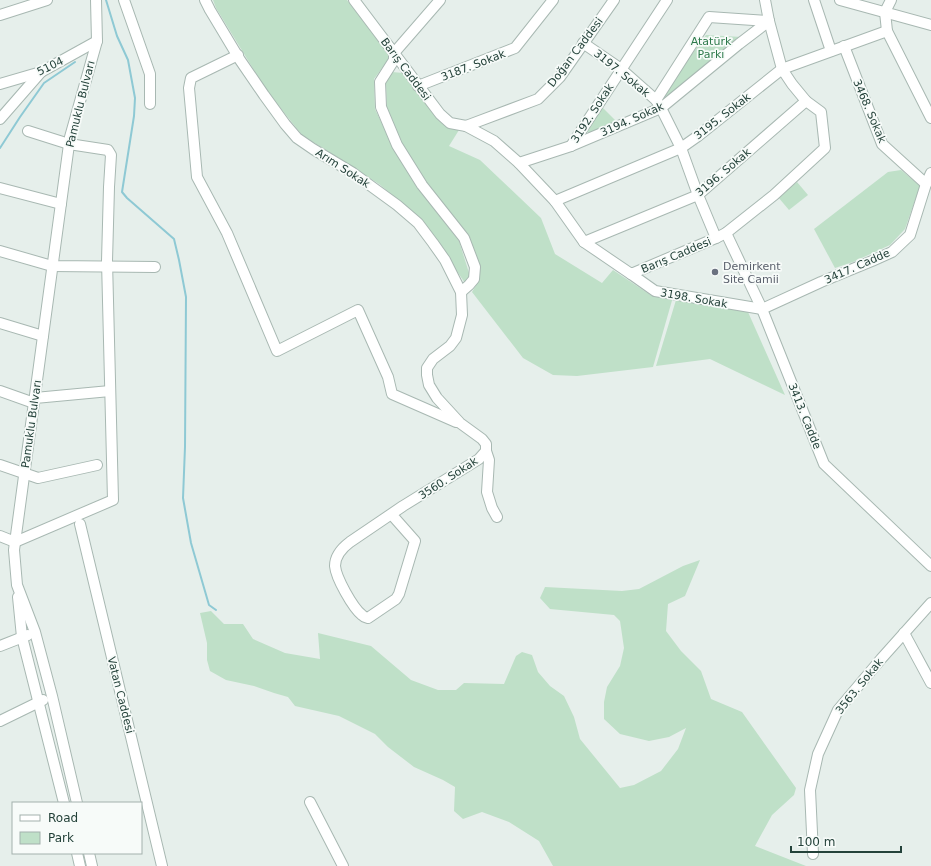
<svg xmlns="http://www.w3.org/2000/svg" width="931" height="866" font-family="'DejaVu Sans',sans-serif">
	<style>
		.green { fill: #bfe0c8 }
		.lines { fill: none; stroke-linecap: round; stroke-linejoin: round }
		.stream { stroke: #8ec9d4; stroke-width: 2 }
		.minor-casing { stroke: #a8b8b2; stroke-width: 12 }
		.minor { stroke: #fff; stroke-width: 10 }
		.worship-dot { fill: #6b7280; stroke: #f7fbf9; stroke-width: 1.5 }
		.labels { text-anchor: middle; stroke-width: 3.5; stroke-linejoin: round; paint-order: stroke }
		.park-label { font-size: 11px; fill: #2d7a4b; stroke: #f7fbf9 }
		.street-label { font-size: 11px; fill: #24423a; stroke: #f7fbf9 }
		.worship-label { font-size: 11px; fill: #5b616d; stroke: #f7fbf9; text-anchor: start }
	</style>
	<rect width="100%" height="100%" fill="#e6efeb"/>
	<!-- green -->
	<g class="green">
		<polygon points="213,0 347,0 388,54 388,60 374,79 375,109 395,151 416,186 459,241 470,276 465,283 456,270 443,248 423,222 402,203 379,184 302,135 266,90 216,8"/>
		<polygon points="706,35 742,37 662,102 660,98"/>
		<polygon points="392,72 403,73 435,116 449,127 459,130 449,146 480,160 541,218 555,254 602,283 613,270 652,296 673,297 653,367 577,376 553,375 523,358 472,292 478,282 479,267 469,235 426,183 400,143 387,109 386,83"/>
		<polygon points="601,106 617,122 589,133 585,130"/>
		<polygon points="901,170 920,186 905,229 890,245 853,262 835,268 814,229 888,172"/>
		<polygon points="797,182 808,195 789,210 778,197"/>
		<polygon points="676,300 748,312 785,395 710,359 656,366"/>
		<polygon points="700,560 685,596 668,604 666,631 681,651 701,671 711,699 742,712 796,788 794,795 772,815 755,846 806,866 553,866 539,841 509,822 482,812 463,819 454,811 455,787 443,780 414,767 388,747 375,734 339,716 295,706 288,697 274,693 254,686 226,680 210,671 207,660 207,643 200,613 211,611 224,624 243,624 253,639 285,653 320,659 318,633 371,646 411,680 438,690 456,690 464,683 504,684 516,656 522,652 532,655 538,672 550,686 564,696 574,717 580,739 620,788 634,785 661,771 678,749 686,728 669,737 649,741 620,734 604,719 604,702 607,687 620,666 624,648 620,621 614,615 550,609 540,598 545,587 622,591 639,589 683,566"/>
	</g>
	<g class="lines">
		<!-- stream -->
		<g class="stream">
			<polyline points="106,0 117,36 128,60 135,98 134,116 122,192 127,198 174,239 179,260 186,297 185,447 183,498 191,543 209,605 216,610"/>
			<polyline points="0,148 20,117 44,83 75,62"/>
		</g>
		<!-- minor casing -->
		<g class="minor-casing">
			<g id="minor">
				<polyline points="124,0 150,74 150,104"/>
				<polyline points="205,0 210,10 240,60 264,95 285,124 297,138 313,149 353,173 397,205 418,223 433,243 445,260 461,292 462,315 456,338 450,346 433,359 427,368 427,375 429,385 437,398 460,423 482,439 486,444 486,451 489,460 487,492 492,508 497,517"/>
				<polyline points="354,0 440,114 450,123 466,126 494,141 519,163 555,201 584,242 631,274 716,238 726,233 774,195 825,148 821,112 806,101 792,84 782,69 769,21 765,0"/>
				<polyline points="440,0 394,53 394,60 380,82 381,107 397,145 422,185 464,238 475,267 474,279 469,285 461,292"/>
				<polyline points="814,0 831,51"/>
				<polyline points="840,0 931,25"/>
				<polyline points="891,0 885,12 887,31 931,118"/>
				<polyline points="0,15 47,0"/>
				<polyline points="583,43 621,69 656,100 661,108 681,148 698,195 716,238"/>
				<polyline points="844,46 882,144 926,184"/>
				<polyline points="238,55 191,78 189,88 197,177 227,233 277,351 358,310 388,377 392,394 456,422"/>
				<polyline points="0,84 41,72 97,41"/>
				<polyline points="418,86 515,48 553,0"/>
				<polyline points="656,100 709,17 769,21"/>
				<polyline points="0,119 41,72"/>
				<polyline points="466,126 538,99 560,77 614,0"/>
				<polyline points="571,146 667,0"/>
				<polyline points="519,163 571,146 661,108 739,44 769,21"/>
				<polyline points="0,188 61,204"/>
				<polyline points="555,201 681,148 698,136 782,69 887,31"/>
				<polyline points="726,233 762,309 824,464 931,566"/>
				<polyline points="584,242 698,195 806,101"/>
				<polyline points="0,251 52,266 155,267"/>
				<polyline points="631,274 655,291 762,309 821,282 872,261 892,252 910,235 926,184 931,173"/>
				<polyline points="0,323 43,336"/>
				<polyline points="0,391 34,403"/>
				<polyline points="35,398 110,391"/>
				<polyline points="0,465 38,478 97,465"/>
				<path d="M392 515 415 541 399 594 396 599 368 618C365 617 364 617 362 615 353 608 336 578 335 566 335 555 342 548 350 542L403 506 479 459 486 451"/>
				<polyline points="80,524 162,866"/>
				<polyline points="0,536 15,542 113,500 107,261 109,187 111,155 108,150 69,144 28,131"/>
				<polyline points="18,597 22,637 64,803"/>
				<polyline points="904,633 931,683"/>
				<polyline points="0,646 28,635"/>
				<polyline points="0,721 43,700"/>
				<polyline points="310,802 343,866"/>
				<polyline points="77,803 52,696 35,632 17,585 14,550 70,137 97,41 96,0"/>
				<polyline points="77,853 80,866"/>
				<polyline points="89,853 92,866"/>
				<polyline points="813,854 810,790 818,754 838,710 881,659 931,603"/>
			</g>
		</g>
		<!-- minor -->
		<use href="#minor" class="minor"/>
	</g>
	<!-- markers -->
	<circle class="worship-dot" cx="715" cy="272" r="4"/>
	<g class="labels">
		<!-- park labels -->
		<g class="park-label">
			<text x="711" y="45">Atatürk<tspan x="711" dy="13">Parkı</tspan></text>
		</g>
		<!-- street labels -->
		<g class="street-label">
			<text transform="translate(575 52) rotate(-53)" y="4">Doğan Caddesi</text>
			<text transform="translate(473 65) rotate(-21)" y="4">3187. Sokak</text>
			<text transform="translate(50 66) rotate(-26)" y="4">5104</text>
			<text transform="translate(406 69) rotate(53)" y="4">Barış Caddesi</text>
			<text transform="translate(622 73) rotate(39)" y="4">3197. Sokak</text>
			<text transform="translate(80 104) rotate(-76)" y="4">Pamuklu Bulvarı</text>
			<text transform="translate(870 111) rotate(67)" y="4">3468. Sokak</text>
			<text transform="translate(592 113) rotate(-57)" y="4">3192. Sokak</text>
			<text transform="translate(722 116) rotate(-38)" y="4">3195. Sokak</text>
			<text transform="translate(632 119) rotate(-24)" y="4">3194. Sokak</text>
			<text transform="translate(343 168) rotate(33)" y="4">Arım Sokak</text>
			<text transform="translate(723 172) rotate(-40)" y="4">3196. Sokak</text>
			<text transform="translate(676 255) rotate(-23)" y="4">Barış Caddesi</text>
			<text transform="translate(857 266) rotate(-24)" y="4">3417. Cadde</text>
			<text transform="translate(694 298) rotate(10)" y="4">3198. Sokak</text>
			<text transform="translate(805 416) rotate(68)" y="4">3413. Cadde</text>
			<text transform="translate(31 424) rotate(-82)" y="4">Pamuklu Bulvarı</text>
			<text transform="translate(448 478) rotate(-33)" y="4">3560. Sokak</text>
			<text transform="translate(859 686) rotate(-51)" y="4">3563. Sokak</text>
			<text transform="translate(121 695) rotate(76)" y="4">Vatan Caddesi</text>
		</g>
		<!-- worship labels -->
		<g class="worship-label">
			<text x="723" y="270">Demirkent<tspan x="723" dy="13">Site Camii</tspan></text>
		</g>
	</g>
	<!-- legend -->
	<rect x="12" y="802" width="130" height="52" fill="#f7fbf9" stroke="#a3b1ad"/>
	<rect x="20" y="815" width="20" height="6" fill="#ffffff" stroke="#a3b1ad"/>
	<text x="48" y="822" font-size="12" fill="#24423a">Road</text>
	<rect x="20" y="832" width="20" height="12" fill="#bfe0c8" stroke="#a3b1ad"/>
	<text x="48" y="842" font-size="12" fill="#24423a">Park</text>
	<!-- scale -->
	<path d="M791 846v6h110v-6" fill="none" stroke="#24423a" stroke-width="2"/>
	<text x="797" y="846" font-size="12" fill="#24423a" stroke="#f7fbf9" stroke-width="3" paint-order="stroke">100 m</text>
</svg>
